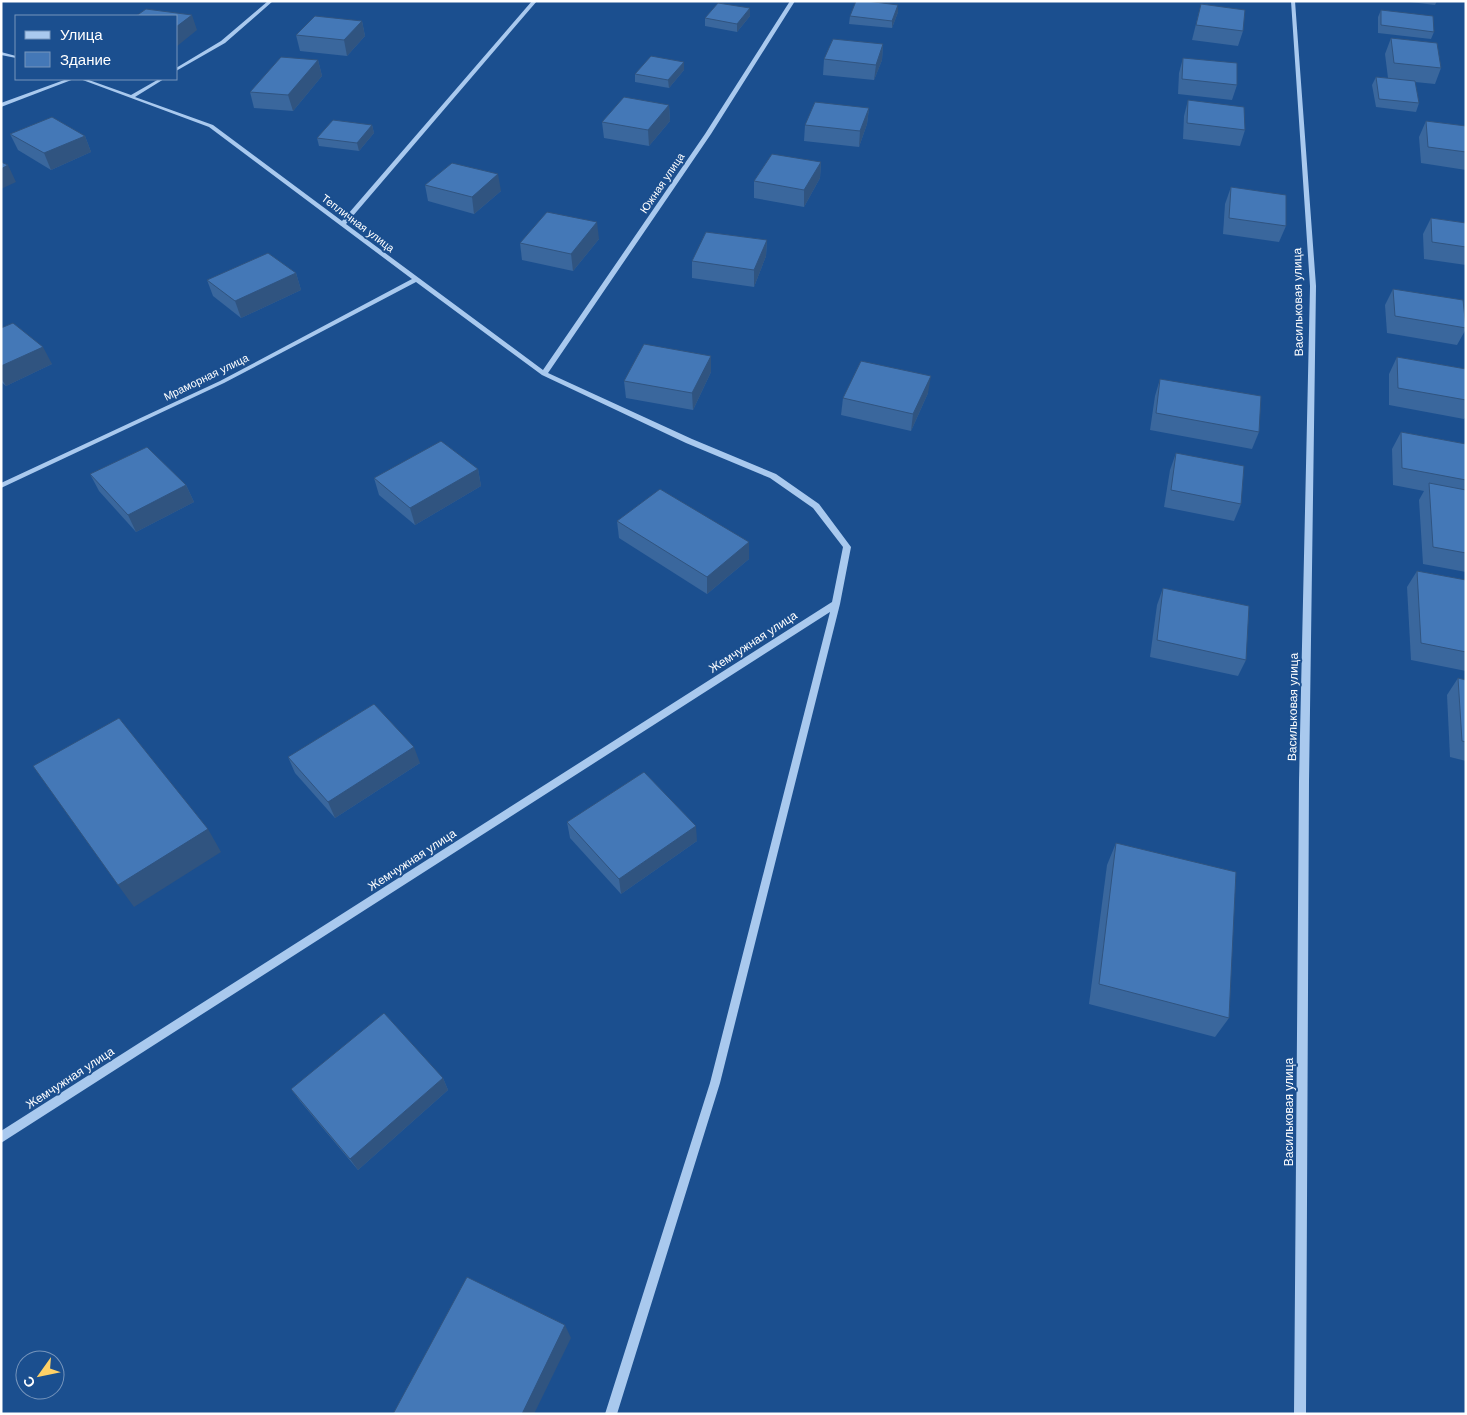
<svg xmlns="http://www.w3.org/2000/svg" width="1467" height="1415" font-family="Arial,sans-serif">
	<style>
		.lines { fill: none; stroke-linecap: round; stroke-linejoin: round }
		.minor { fill: #a9c9ee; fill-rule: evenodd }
		.wall { fill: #3a679d }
		.shaded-wall { fill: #305480 }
		.building { fill: #4478b7; stroke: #305480 }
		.labels { text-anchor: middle; stroke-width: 4; stroke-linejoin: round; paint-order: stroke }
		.far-street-label { font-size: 11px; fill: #fff; stroke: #1b4f8f }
		.street-label { font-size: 12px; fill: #fff; stroke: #1b4f8f }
	</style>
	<rect width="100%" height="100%" fill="#1b4f8f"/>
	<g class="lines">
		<!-- minor -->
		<g class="minor">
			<polygon points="268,1 273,1 225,43 176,71 176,68 221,41"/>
			<polygon points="532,1 537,1 346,224 543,370 705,134 790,1 795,1 711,134 548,373 692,439 776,474 819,504 851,547 840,604 720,1083 617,1414 605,1414 710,1083 830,612 1,1143 1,1131 832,602 843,547 813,508 770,478 686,443 542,375 416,282 224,383 1,488 1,483 220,381 412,279 209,127 80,79 86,79 131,95 159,79 164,79 135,97 213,125 342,221"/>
			<polygon points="1291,1 1295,1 1316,286 1309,781 1306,1414 1294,1414 1299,781 1310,286"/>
			<polygon points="1,52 16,56 16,58 1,55"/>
			<polygon points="67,79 74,79 1,107 1,103"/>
		</g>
	</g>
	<!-- wall -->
	<g class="wall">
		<polygon points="1402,1 1437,1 1435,5"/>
		<polygon points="1201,4 1243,31 1238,46 1192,40"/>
		<polygon points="750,8 750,16 737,32 705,26 705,18"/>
		<polygon points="1381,10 1434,32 1431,39 1378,33 1378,17"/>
		<polygon points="898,12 892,28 849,24 850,16"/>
		<polygon points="362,21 365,36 347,56 300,51 296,35"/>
		<polygon points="1391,38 1441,68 1435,84 1415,82 1419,103 1416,112 1376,107 1372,85 1376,77 1388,78 1385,54"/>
		<polygon points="883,44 882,60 874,80 823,75 824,59"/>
		<polygon points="1183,58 1237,85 1232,100 1178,94 1179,73"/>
		<polygon points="318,60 322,76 293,111 254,108 250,92"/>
		<polygon points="684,62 684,70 669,88 635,82 635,74"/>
		<polygon points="1188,100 1245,130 1240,146 1183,139 1184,116"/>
		<polygon points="669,105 670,121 649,146 604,138 602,122"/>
		<polygon points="869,108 867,124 859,147 804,141 805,125"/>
		<polygon points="1426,121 1466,126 1466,170 1421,163 1419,137"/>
		<polygon points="372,125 374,133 359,151 319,146 317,138"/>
		<polygon points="10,134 85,136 91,152 51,170 18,150"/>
		<polygon points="821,162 820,178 804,207 754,198 754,181"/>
		<polygon points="425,185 501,191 474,214 428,201"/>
		<polygon points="1231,187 1286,226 1279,242 1223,234 1225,204"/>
		<polygon points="1431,218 1466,223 1466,265 1424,259 1423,234"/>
		<polygon points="599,239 573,271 522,260 520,243"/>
		<polygon points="767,240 766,256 754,287 692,278 692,261"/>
		<polygon points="296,273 301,290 241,318 213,296 207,280"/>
		<polygon points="1393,289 1466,325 1466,329 1457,345 1387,333 1385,305"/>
		<polygon points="1,328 52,364 6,386 1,382"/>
		<polygon points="1397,357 1466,369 1466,416 1464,419 1389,405 1389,374"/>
		<polygon points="711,372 693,410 626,398 624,381"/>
		<polygon points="1160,379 1259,432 1252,449 1150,430 1155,396"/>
		<polygon points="928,393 911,431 841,415 843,398"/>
		<polygon points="1401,432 1466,444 1466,572 1423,564 1419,500 1424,491 1393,485 1392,449"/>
		<polygon points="1176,453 1241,504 1234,521 1164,507 1170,470"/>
		<polygon points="478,469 481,486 415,525 379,495 374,478"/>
		<polygon points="90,474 186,485 194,502 136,532 99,491"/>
		<polygon points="617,521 749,542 749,559 707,594 619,538"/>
		<polygon points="1417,571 1466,580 1466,671 1411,660 1407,587"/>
		<polygon points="1163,588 1246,660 1238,676 1150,657 1157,605"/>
		<polygon points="1458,678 1466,680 1466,761 1450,757 1447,695"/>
		<polygon points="288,757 420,763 335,818 295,773"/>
		<polygon points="567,822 697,841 621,894 570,838"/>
		<polygon points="1116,843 1229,1018 1215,1037 1089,1004 1107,865"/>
		<polygon points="443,1078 448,1090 358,1170 300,1101 291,1089"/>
	</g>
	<!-- shaded-wall -->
	<g class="shaded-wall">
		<polygon points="898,5 898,12 892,28 892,21"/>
		<polygon points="750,8 750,16 737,32 737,24"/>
		<polygon points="192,15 197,30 176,47 176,27"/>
		<polygon points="362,21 365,36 347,56 344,40"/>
		<polygon points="883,44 882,60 874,80 876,65"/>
		<polygon points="318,60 322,76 293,111 288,95"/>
		<polygon points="684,62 684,70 669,88 668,80"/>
		<polygon points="669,105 670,121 649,146 648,130"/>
		<polygon points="869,108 867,124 859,147 860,131"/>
		<polygon points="372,125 374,133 359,151 357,143"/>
		<polygon points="85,136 91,152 51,170 44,153"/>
		<polygon points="821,162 820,178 804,207 804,190"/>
		<polygon points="8,165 16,182 1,189 1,169"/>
		<polygon points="498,174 501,191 474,214 472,197"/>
		<polygon points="597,222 599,239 573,271 571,254"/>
		<polygon points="767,240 766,256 754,287 754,270"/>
		<polygon points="296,273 301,290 241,318 235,301"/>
		<polygon points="43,347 52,364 6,386 1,378 1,366"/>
		<polygon points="711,356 711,372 693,410 692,393"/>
		<polygon points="931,376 928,393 911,431 913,414"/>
		<polygon points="478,469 481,486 415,525 410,508"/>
		<polygon points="186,485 194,502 136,532 128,515"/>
		<polygon points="749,542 749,559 707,594 707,577"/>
		<polygon points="414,747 420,763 335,818 328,802"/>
		<polygon points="696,826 697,841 621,894 619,879"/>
		<polygon points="208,829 221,852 134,907 118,885"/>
		<polygon points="443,1078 448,1090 358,1170 350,1159"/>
		<polygon points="565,1325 571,1338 534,1414 522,1414"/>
	</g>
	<!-- building -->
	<g class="building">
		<polygon points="856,1 867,1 898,5 892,21 850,16"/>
		<polygon points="718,3 750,8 737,24 705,18"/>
		<polygon points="1201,4 1245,10 1243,31 1196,25"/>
		<polygon points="146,9 192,15 176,27 176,16 136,16"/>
		<polygon points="1381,10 1433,16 1434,32 1381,25"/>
		<polygon points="315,16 362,21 344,40 296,35"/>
		<polygon points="1391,38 1437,43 1441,68 1394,63"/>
		<polygon points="833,39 883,44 876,65 824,59"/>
		<polygon points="651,56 684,62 668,80 635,74"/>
		<polygon points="281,57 318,60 288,95 250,92"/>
		<polygon points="1183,58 1237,63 1237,85 1182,79"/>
		<polygon points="1376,77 1415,81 1419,103 1379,99"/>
		<polygon points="624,97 669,105 648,130 602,122"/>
		<polygon points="1188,100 1244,107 1245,130 1187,123"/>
		<polygon points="815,102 869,108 860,131 805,125"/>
		<polygon points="52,117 85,136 44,153 10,134"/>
		<polygon points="333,120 372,125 357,143 317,138"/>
		<polygon points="1426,121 1466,126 1466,152 1428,147"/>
		<polygon points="772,154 821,162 804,190 754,181"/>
		<polygon points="1,162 8,165 1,169"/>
		<polygon points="452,163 498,174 472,197 425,185"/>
		<polygon points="1231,187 1286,195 1286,226 1229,218"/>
		<polygon points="547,212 597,222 571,254 520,243"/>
		<polygon points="1431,218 1466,223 1466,247 1432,242"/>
		<polygon points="706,232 767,240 754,270 692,261"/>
		<polygon points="268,253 296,273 235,301 207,280"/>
		<polygon points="1393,289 1463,300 1466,328 1395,316"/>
		<polygon points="13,323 43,347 1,366 1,328"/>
		<polygon points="644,344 711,356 692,393 624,381"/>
		<polygon points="1397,357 1466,369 1466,400 1398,388"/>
		<polygon points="861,361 931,376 913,414 843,398"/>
		<polygon points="1160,379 1261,396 1259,432 1156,413"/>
		<polygon points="1401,432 1466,444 1466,480 1402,468"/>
		<polygon points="441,441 478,469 410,508 374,478"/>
		<polygon points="147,447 186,485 128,515 90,474"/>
		<polygon points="1176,453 1244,466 1241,504 1171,490"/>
		<polygon points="1429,483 1466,490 1466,553 1433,547"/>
		<polygon points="660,489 749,542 707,577 617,521"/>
		<polygon points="1417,571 1466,580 1466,652 1421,643"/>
		<polygon points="1163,588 1249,606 1246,660 1157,640"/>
		<polygon points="1458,678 1466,680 1466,742 1462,741"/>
		<polygon points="374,704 414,747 328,802 288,757"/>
		<polygon points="119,718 208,829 118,885 33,766"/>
		<polygon points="644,772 696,826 619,879 567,822"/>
		<polygon points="1116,843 1236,872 1229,1018 1099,984"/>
		<polygon points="384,1013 443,1078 350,1159 291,1089"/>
		<polygon points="467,1277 565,1325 522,1414 393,1414"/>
	</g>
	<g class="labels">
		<!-- far-street labels -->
		<g class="far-street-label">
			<text transform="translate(662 183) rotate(-56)" y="4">Южная улица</text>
			<text transform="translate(358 223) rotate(37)" y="4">Тепличная улица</text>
			<text transform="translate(206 377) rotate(-26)" y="4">Мраморная улица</text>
		</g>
		<!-- street labels -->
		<g class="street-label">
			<text transform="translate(1298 302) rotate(-91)" y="4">Васильковая улица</text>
			<text transform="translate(753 642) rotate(-33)" y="4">Жемчужная улица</text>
			<text transform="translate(1293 707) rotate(-89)" y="4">Васильковая улица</text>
			<text transform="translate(412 860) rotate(-33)" y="4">Жемчужная улица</text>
			<text transform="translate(70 1078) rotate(-33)" y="4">Жемчужная улица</text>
			<text transform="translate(1289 1112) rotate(-90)" y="4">Васильковая улица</text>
		</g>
	</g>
	<!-- border -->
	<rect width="1467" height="1415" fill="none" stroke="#ffffff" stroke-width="5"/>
	<!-- legend -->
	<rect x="15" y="15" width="162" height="65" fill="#1b4f8f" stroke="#7695bc"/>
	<rect x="25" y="31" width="25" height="8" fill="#a9c9ee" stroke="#7695bc"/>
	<text x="60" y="40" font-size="15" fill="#ffffff">Улица</text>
	<rect x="25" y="52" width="25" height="15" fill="#4478b7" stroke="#7695bc"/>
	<text x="60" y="65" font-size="15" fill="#ffffff">Здание</text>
	<!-- north arrow -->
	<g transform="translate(40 1375) rotate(237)"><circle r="24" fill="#1b4f8f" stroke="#7695bc"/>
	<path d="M0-4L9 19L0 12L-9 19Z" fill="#ffd166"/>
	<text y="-8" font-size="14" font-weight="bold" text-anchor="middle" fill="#ffffff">С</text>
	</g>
</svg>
